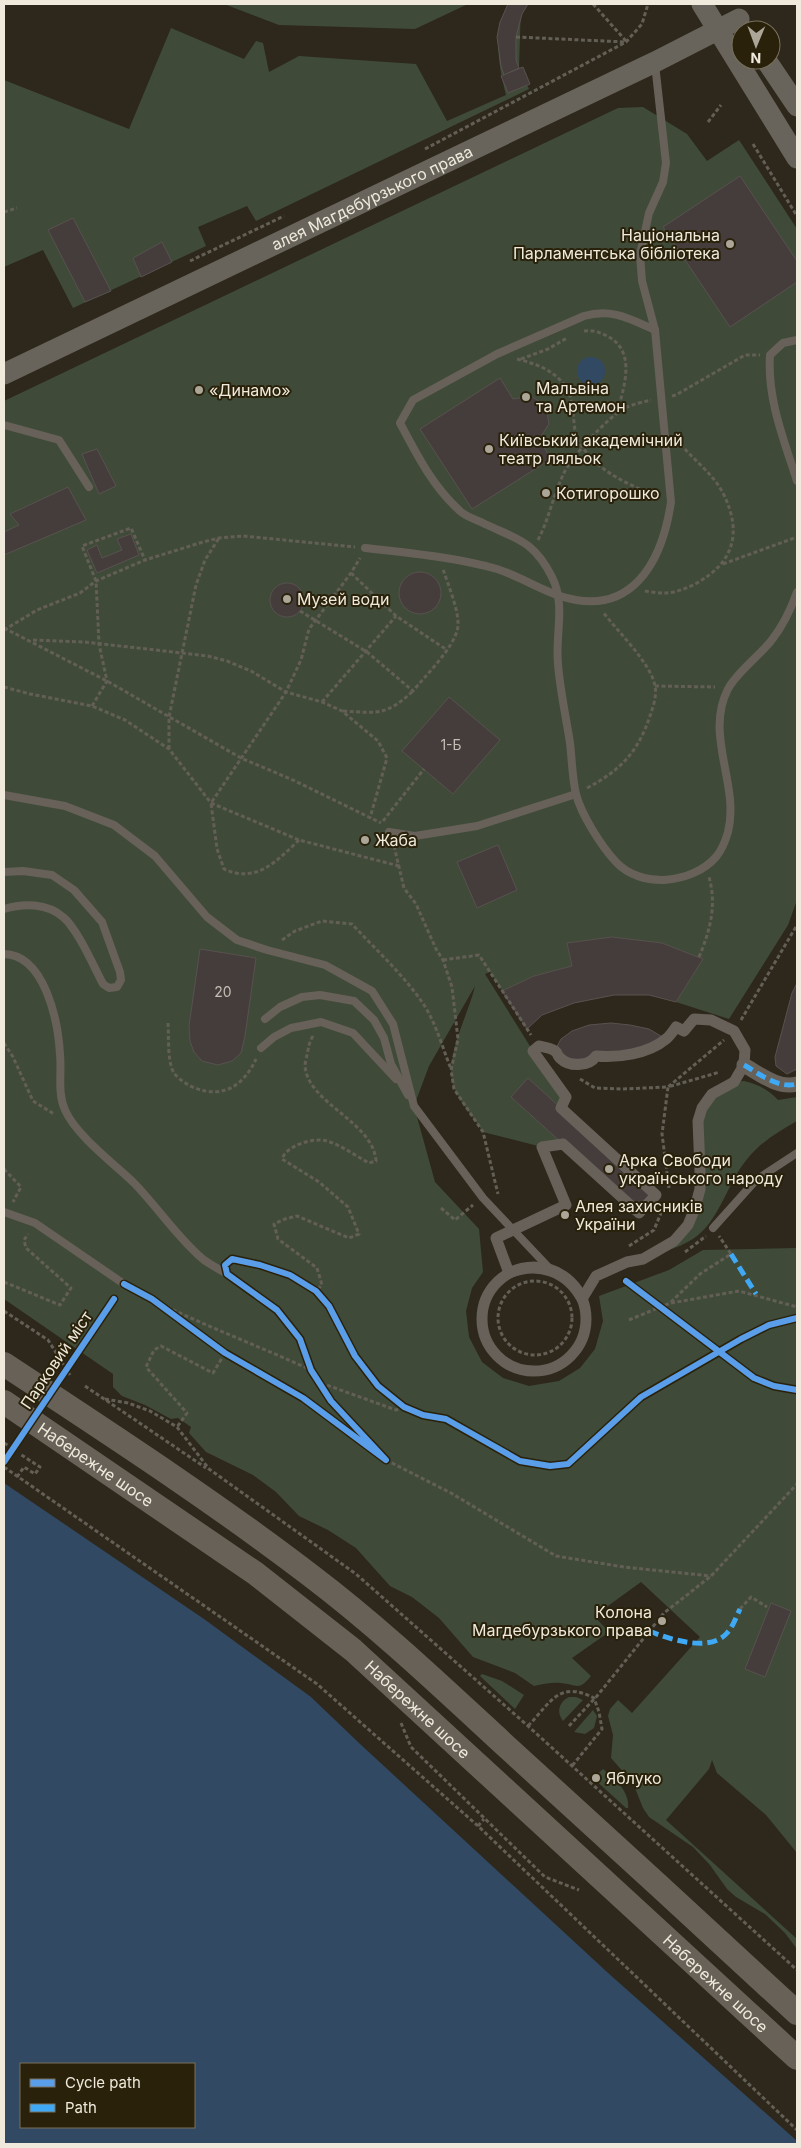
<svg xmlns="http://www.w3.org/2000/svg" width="801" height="2148" font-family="Inter,sans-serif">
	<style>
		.green { fill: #3f4b38 }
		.water { fill: #324963; fill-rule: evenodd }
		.building { fill: #443d3c; stroke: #58524f }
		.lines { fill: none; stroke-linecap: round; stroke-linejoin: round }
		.path { stroke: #635f56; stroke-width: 3; stroke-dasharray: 4 2.5; stroke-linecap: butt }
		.service { stroke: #67615a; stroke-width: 8 }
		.pedestrian { stroke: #67615a; stroke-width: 11 }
		.minor { stroke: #67615a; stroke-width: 15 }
		.secondary { stroke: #69645b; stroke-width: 21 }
		.primary { stroke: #686157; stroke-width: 24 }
		.quiet { stroke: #3fa9f5; stroke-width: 5; stroke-dasharray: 10 5; stroke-linecap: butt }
		.cycleway-casing { stroke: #2a210a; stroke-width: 9 }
		.cycleway { stroke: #5a9eea; stroke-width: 6 }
		.poi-dot { fill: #aba698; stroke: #2a210a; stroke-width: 2 }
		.labels { text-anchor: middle; stroke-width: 4; stroke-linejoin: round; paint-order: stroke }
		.number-label { font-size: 14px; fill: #c4bfb4 }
		.street-label { font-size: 16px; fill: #efeadc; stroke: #2a210a }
		.poi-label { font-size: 16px; fill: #efeadc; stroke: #2a210a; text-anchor: start }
	</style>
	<rect width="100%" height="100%" fill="#2d281b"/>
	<!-- green -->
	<g class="green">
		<polygon points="224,4 468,4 415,29 279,25"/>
		<path d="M508 4H521L519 68 529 89 256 221 247 206 198 227 206 246 73 308 43 250 4 267V80L129 129 171 28 244 59 256 41 263 43 269 72 299 56 416 64 447 121 506 95C498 64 493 33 508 4Z"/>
		<path d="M643 107 687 134 707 161 739 140 797 229V900L788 925 729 1019 676 1002 703 959 662 943 612 937 567 943 572 966 534 976 502 991 490 972 485 974 533 1051 566 1097 561 1108 528 1079 511 1097 563 1144 542 1147 483 1132C474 1118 462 1105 455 1090 441 1062 469 1014 475 986L429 1066 414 1106 435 1182 479 1229 483 1272 472 1288 466 1311 469 1337 482 1362 503 1378 529 1386 559 1381 580 1368 595 1349 603 1321 599 1296 669 1270 703 1250 797 1248V1853L766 1815 717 1773 712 1760 709 1769 666 1820 797 1939V1949L785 1933 765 1914 736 1897 727 1889 710 1865 693 1847 649 1817 643 1808 633 1783 611 1758 613 1735 608 1716 610 1709 618 1700 632 1713 700 1637 641 1582 594 1616 609 1632 572 1658 591 1676C579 1691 578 1685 561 1683 552 1682 543 1684 534 1686L515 1673 473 1657 439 1618 412 1597 390 1586 356 1548 328 1530 299 1516 276 1492 253 1475 206 1452 189 1433 191 1427 178 1418 171 1419 145 1405 122 1396 113 1387V1374L4 1299V401L618 108Z"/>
		<path d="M744 1081C759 1085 768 1089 778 1100L797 1097V1121C779 1131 761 1142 748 1158 728 1181 721 1217 697 1236 687 1244 674 1248 662 1253L695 1208 702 1108 734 1082Z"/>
		<polygon points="482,1674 502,1681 524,1695 515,1709 480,1676"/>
		<path d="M569 1697H576L583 1700 563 1721C556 1712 559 1702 569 1697Z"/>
		<polygon points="593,1710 597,1716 594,1728 585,1734 574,1732"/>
		<path d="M603 1769C614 1778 630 1792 628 1808H626L593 1778Z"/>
	</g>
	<!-- water -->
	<g class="water">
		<circle cx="591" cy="371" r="14"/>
		<path d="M4 1483 204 1619 311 1697 359 1743 607 1972 797 2141V2144H4ZM21 2064H194V2127H21Z"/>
	</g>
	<!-- building -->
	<g class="building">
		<polygon points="508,4 528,4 522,14 516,37 516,60 519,68 504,75 501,66 497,37 500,22"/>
		<polygon points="523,67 530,84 508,93 501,76"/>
		<polygon points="740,176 797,261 797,282 730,327 663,227"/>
		<polygon points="73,218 111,291 85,302 48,230"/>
		<polygon points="162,242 172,262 141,277 133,258"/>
		<polygon points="500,378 513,399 531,396 546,406 549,424 539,439 551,459 472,509 420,429"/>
		<polygon points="97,449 116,486 99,494 82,454"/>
		<polygon points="68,487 86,520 4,555 4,532 19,525 10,514"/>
		<polygon points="131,534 139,555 97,573 87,550 97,545 102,558 122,550 117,539"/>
		<circle cx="420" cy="593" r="21"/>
		<circle cx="287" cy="600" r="17"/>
		<polygon points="449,697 500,740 453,794 402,751"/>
		<polygon points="498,845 517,890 477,908 457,862"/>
		<polygon points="612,937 662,943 703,959 676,1002 649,995 614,995 574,1003 542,1015 527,1029 502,991 534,976 572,966 567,943"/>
		<polygon points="200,949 256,958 245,1036 241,1053 232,1061 218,1065 202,1061 194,1052 190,1041 189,1026"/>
		<polygon points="797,983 797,1069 787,1074 776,1066 775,1057 792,993"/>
		<polygon points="611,1023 630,1025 649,1029 666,1039 612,1057 564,1060 555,1050 561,1039 572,1031 589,1025"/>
		<polygon points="528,1078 656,1195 639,1213 511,1097"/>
		<polygon points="771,1603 791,1611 765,1677 745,1669"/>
	</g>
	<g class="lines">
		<!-- path -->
		<g class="path">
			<polyline points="593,4 626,41"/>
			<polyline points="516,37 626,42"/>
			<polyline points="708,122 721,105"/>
			<polyline points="753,144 797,216"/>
			<polyline points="425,149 626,42 642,24 648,4"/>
			<polyline points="4,212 17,208"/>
			<polyline points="190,261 284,216"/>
			<path d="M584 331C592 330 600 332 607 336 637 351 624 387 617 413"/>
			<path d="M517 359C542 365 568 376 572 405 575 420 572 434 583 448 602 474 630 485 659 497"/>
			<polyline points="521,359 548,349 567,338"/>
			<polyline points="672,396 676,395 745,355 760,355"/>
			<path d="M538 540C549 519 553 496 563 475 571 457 608 417 625 408 633 404 643 402 651 400"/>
			<polyline points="723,564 797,537"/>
			<polyline points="351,573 396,616 447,650"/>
			<path d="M645 591C651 592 658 593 664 593 675 593 688 588 697 583 734 562 742 533 724 495 714 474 693 460 679 442"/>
			<path d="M300 611 367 652 413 691C426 675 456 646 458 626 459 610 448 585 443 569"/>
			<polyline points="4,628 107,681 241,758 293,780 381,823"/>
			<polyline points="4,630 37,610 80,593 96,581 145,560 203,542 219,538 243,536 355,547"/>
			<polyline points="33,640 85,642 208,656 227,661 251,671 286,692 322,702 342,711 378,741 387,758 370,818"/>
			<polyline points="655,686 715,687"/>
			<polyline points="4,687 30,694 92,706 125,720 169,749 211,803 299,840 399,866"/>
			<polyline points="322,702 396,616"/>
			<polyline points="92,706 107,681 99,644 96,581 82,546 131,528 145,560"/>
			<path d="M343 711C378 713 386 716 413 691"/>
			<polyline points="169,749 169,717 196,585 205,560 219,538"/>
			<path d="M587 788C621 770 638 752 650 716 653 707 657 696 655 686 651 663 617 631 603 612"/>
			<polyline points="383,821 424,769"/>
			<path d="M299 840C277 861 256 884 224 869L217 849 211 803 286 692 301 660 309 629 351 573 360 558"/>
			<polyline points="394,846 404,888 416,904 436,949 443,960 452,987 458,1039 451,1070 454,1089 483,1132 498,1194"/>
			<path d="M282 940 295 931 322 921 352 924C377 951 406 977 426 1008 437 1027 443 1049 451 1069"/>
			<path d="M699 957C710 931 717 905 709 877"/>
			<polyline points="443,960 479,955 531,1035"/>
			<polyline points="741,1020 797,925"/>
			<path d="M168 1023C169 1036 167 1062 174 1073 178 1079 189 1086 195 1088 224 1099 244 1085 256 1059"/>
			<path d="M313 1036C309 1042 309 1047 307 1054 307 1057 305 1062 305 1066 308 1104 373 1121 376 1161L369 1163C356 1156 341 1145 327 1141 313 1137 286 1146 282 1159L319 1182 348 1207 359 1234 349 1238 297 1216 285 1219 274 1224 278 1239 317 1268 322 1285 316 1291"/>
			<polyline points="4,1043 13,1057 33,1101 54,1114"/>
			<polyline points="580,1079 595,1088 622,1089 668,1087 724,1040"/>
			<polyline points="4,1169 21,1187 13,1202"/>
			<polyline points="669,1188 662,1134 668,1087 720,1072"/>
			<polyline points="441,1208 455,1220 473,1205"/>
			<polyline points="629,1246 654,1230 661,1213"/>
			<polyline points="685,1252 706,1236"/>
			<circle cx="535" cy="1318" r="37"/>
			<polyline points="4,1282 60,1305 71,1288 26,1248 24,1240 28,1234"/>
			<polyline points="135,1290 152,1299 225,1353 213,1373 161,1346 154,1350 146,1367 187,1413 177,1427"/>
			<polyline points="671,1303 739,1291 797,1307"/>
			<path d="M161 1304C210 1328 261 1347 311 1370"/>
			<polyline points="4,1311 48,1340 70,1375"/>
			<polyline points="629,1320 670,1303 700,1274 731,1254 719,1236"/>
			<polyline points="321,1383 396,1410 404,1407"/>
			<polyline points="85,1386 206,1468"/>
			<polyline points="105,1399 128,1403 150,1411 177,1427 209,1469 356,1574 528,1726 797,1970"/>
			<polyline points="4,1443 11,1447"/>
			<polyline points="386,1460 451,1493 556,1556 624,1567 711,1576"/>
			<polyline points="4,1467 317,1684 478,1826 797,2130"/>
			<polyline points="17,1477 24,1467 35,1474 40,1467 20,1454"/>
			<polyline points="740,1609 751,1597 767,1607"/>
			<polyline points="401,1723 411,1747 545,1877 579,1890"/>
			<path d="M528 1726C551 1702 559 1680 594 1698L599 1712 602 1729 572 1766"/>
			<polyline points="569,1726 597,1696 664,1613 711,1576 797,1484"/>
			<polyline points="478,1826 484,1819"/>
		</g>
		<!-- service -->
		<g class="service">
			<path d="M655 330C630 319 612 308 584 316L497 354 413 400 400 423C417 455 433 487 460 511 465 516 474 519 481 522 515 539 533 539 552 577 566 605 555 634 558 664 560 690 566 717 570 743 572 759 572 777 576 794 581 814 601 846 616 862 641 889 692 884 716 857 721 851 726 839 728 832 740 785 704 735 728 689 736 673 759 656 771 641 783 626 791 609 797 592"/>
			<path d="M797 340 783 343 770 355C767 399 784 440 797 481"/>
			<polyline points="4,425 59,440 89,487"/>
			<path d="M365 548C409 553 454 557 497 569 519 576 539 589 560 596 631 619 662 563 671 502L655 330 642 281 640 255 649 213 663 182 666 163 655 64"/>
			<polyline points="4,795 65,806 114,825 155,856 207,917 237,940 267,950 325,965 372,991 393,1024 414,1106 483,1198 551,1270"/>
			<polyline points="389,832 415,836 477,826 576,794"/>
			<path d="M4 872 23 871 52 875 74 890 102 922 120 972 121 980 117 987 109 988 103 984C94 967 77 928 63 917 47 903 23 903 4 909"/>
			<path d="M4 954C45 955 58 1021 60 1054 62 1073 57 1092 65 1110 76 1135 113 1163 133 1182 156 1205 179 1240 204 1260 211 1265 219 1269 227 1274"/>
			<polyline points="265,1019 280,1007 302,997 320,995 354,1001 374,1020 384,1038 391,1064 408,1095"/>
			<polyline points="261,1048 274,1037 291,1028 321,1022 353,1033 396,1079"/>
			<polyline points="4,1212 35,1223 124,1284"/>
			<polyline points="713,1228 756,1180 797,1153"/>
		</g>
		<!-- pedestrian -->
		<g class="pedestrian">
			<path d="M694 1019 711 1020 734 1031 745 1050 744 1065 734 1082 712 1094 702 1108 698 1121 700 1170V1189L695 1208 688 1225 674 1241 643 1259 627 1262 596 1276 582 1299C567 1271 538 1261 509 1273L496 1238 566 1205 542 1147 563 1144 639 1213 656 1195 561 1108 566 1097 533 1051 539 1046C544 1047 551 1048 555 1051 559 1054 556 1054 560 1058 569 1067 589 1067 596 1056 618 1058 648 1054 666 1039 670 1036 673 1031 676 1027L684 1031Z"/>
			<circle cx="534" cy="1319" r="52"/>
		</g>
		<!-- minor -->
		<path class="minor" d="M744 1065C760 1074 778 1089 797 1084"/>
		<!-- secondary -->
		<g class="secondary">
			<polyline points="702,4 797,158"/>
			<polyline points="766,60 797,106"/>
			<path id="s1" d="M4 374 655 62 739 19"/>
		</g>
		<!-- primary -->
		<g class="primary">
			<path d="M4 1364C107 1432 212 1500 310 1575 380 1628 444 1689 508 1748 605 1836 701 1924 797 2013"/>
			<path id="s2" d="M4 1402 255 1573 353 1650 797 2058"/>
		</g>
		<!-- quiet -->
		<g class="quiet">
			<path d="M744 1065C760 1074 778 1089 797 1084"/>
			<polyline points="731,1254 756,1294"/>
			<path d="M649 1631C669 1639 710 1653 727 1633 733 1627 736 1617 740 1609"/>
		</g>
		<!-- cycleway casing -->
		<g class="cycleway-casing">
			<g id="cycleway">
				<polyline points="626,1281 754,1378 774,1386 797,1390"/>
				<polyline points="124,1284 152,1299 225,1353 303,1398 386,1460 331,1401 311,1370 300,1339 277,1310 227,1274 225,1265 232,1259 260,1265 290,1275 316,1291 329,1306 355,1356 378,1386 404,1407 423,1415 446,1419 520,1461 550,1466 568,1464 641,1397 741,1339 769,1325 797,1318"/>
				<polyline points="4,1462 114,1299"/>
			</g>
		</g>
		<!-- cycleway -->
		<use href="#cycleway" class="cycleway"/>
	</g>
	<!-- markers -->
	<g class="poi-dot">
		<circle cx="730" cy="244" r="5"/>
		<circle cx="199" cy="390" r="5"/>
		<circle cx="526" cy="397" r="5"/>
		<circle cx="489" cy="449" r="5"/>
		<circle cx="546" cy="493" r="5"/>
		<circle cx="287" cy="599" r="5"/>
		<circle cx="365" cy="840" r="5"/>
		<circle cx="609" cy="1169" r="5"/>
		<circle cx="565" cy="1215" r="5"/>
		<circle cx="662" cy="1621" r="5"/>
		<circle cx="596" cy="1778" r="5"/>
	</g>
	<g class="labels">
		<!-- number labels -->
		<g class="number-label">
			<text x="451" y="750">1-Б</text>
			<text x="223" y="997">20</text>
		</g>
		<!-- street labels -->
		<g class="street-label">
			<text dy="6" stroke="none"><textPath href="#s1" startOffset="408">алея Магдебурзького права</textPath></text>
			<text transform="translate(56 1360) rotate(-56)" y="6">Парковий міст</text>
			<text dy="6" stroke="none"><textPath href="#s2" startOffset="111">Набережне шосе</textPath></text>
			<text dy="6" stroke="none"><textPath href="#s2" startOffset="516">Набережне шосе</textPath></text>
			<text dy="6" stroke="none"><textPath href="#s2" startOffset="921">Набережне шосе</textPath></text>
		</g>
		<!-- poi labels -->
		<g class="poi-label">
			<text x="720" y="241" text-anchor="end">Національна<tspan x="720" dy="18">Парламентська бібліотека</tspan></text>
			<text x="536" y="394">Мальвіна<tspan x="536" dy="18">та Артемон</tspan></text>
			<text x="209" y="396">«Динамо»</text>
			<text x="499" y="446">Київський академічний<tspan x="499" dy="18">театр ляльок</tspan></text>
			<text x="556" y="499">Котигорошко</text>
			<text x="297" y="605">Музей води</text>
			<text x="375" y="846">Жаба</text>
			<text x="619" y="1166">Арка Свободи<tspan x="619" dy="18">українського народу</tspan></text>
			<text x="575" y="1212">Алея захисників<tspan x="575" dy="18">України</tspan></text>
			<text x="652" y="1618" text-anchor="end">Колона<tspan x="652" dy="18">Магдебурзького права</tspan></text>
			<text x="606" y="1784">Яблуко</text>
		</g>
	</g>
	<!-- border -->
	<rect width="801" height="2148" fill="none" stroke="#efeadc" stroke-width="10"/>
	<!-- legend -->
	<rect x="20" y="2063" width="175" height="65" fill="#2a210a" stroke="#79715e"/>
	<rect x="30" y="2079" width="25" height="8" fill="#5a9eea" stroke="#79715e"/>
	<text x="65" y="2088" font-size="15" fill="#efeadc">Cycle path</text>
	<rect x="30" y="2104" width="25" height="8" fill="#3fa9f5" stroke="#79715e"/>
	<text x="65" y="2113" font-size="15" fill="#efeadc">Path</text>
	<!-- north arrow -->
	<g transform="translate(756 45) rotate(181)"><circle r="24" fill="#2a210a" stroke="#79715e"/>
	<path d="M0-4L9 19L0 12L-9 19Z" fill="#aba698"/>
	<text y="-8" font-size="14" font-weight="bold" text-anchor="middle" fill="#efeadc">N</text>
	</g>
</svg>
